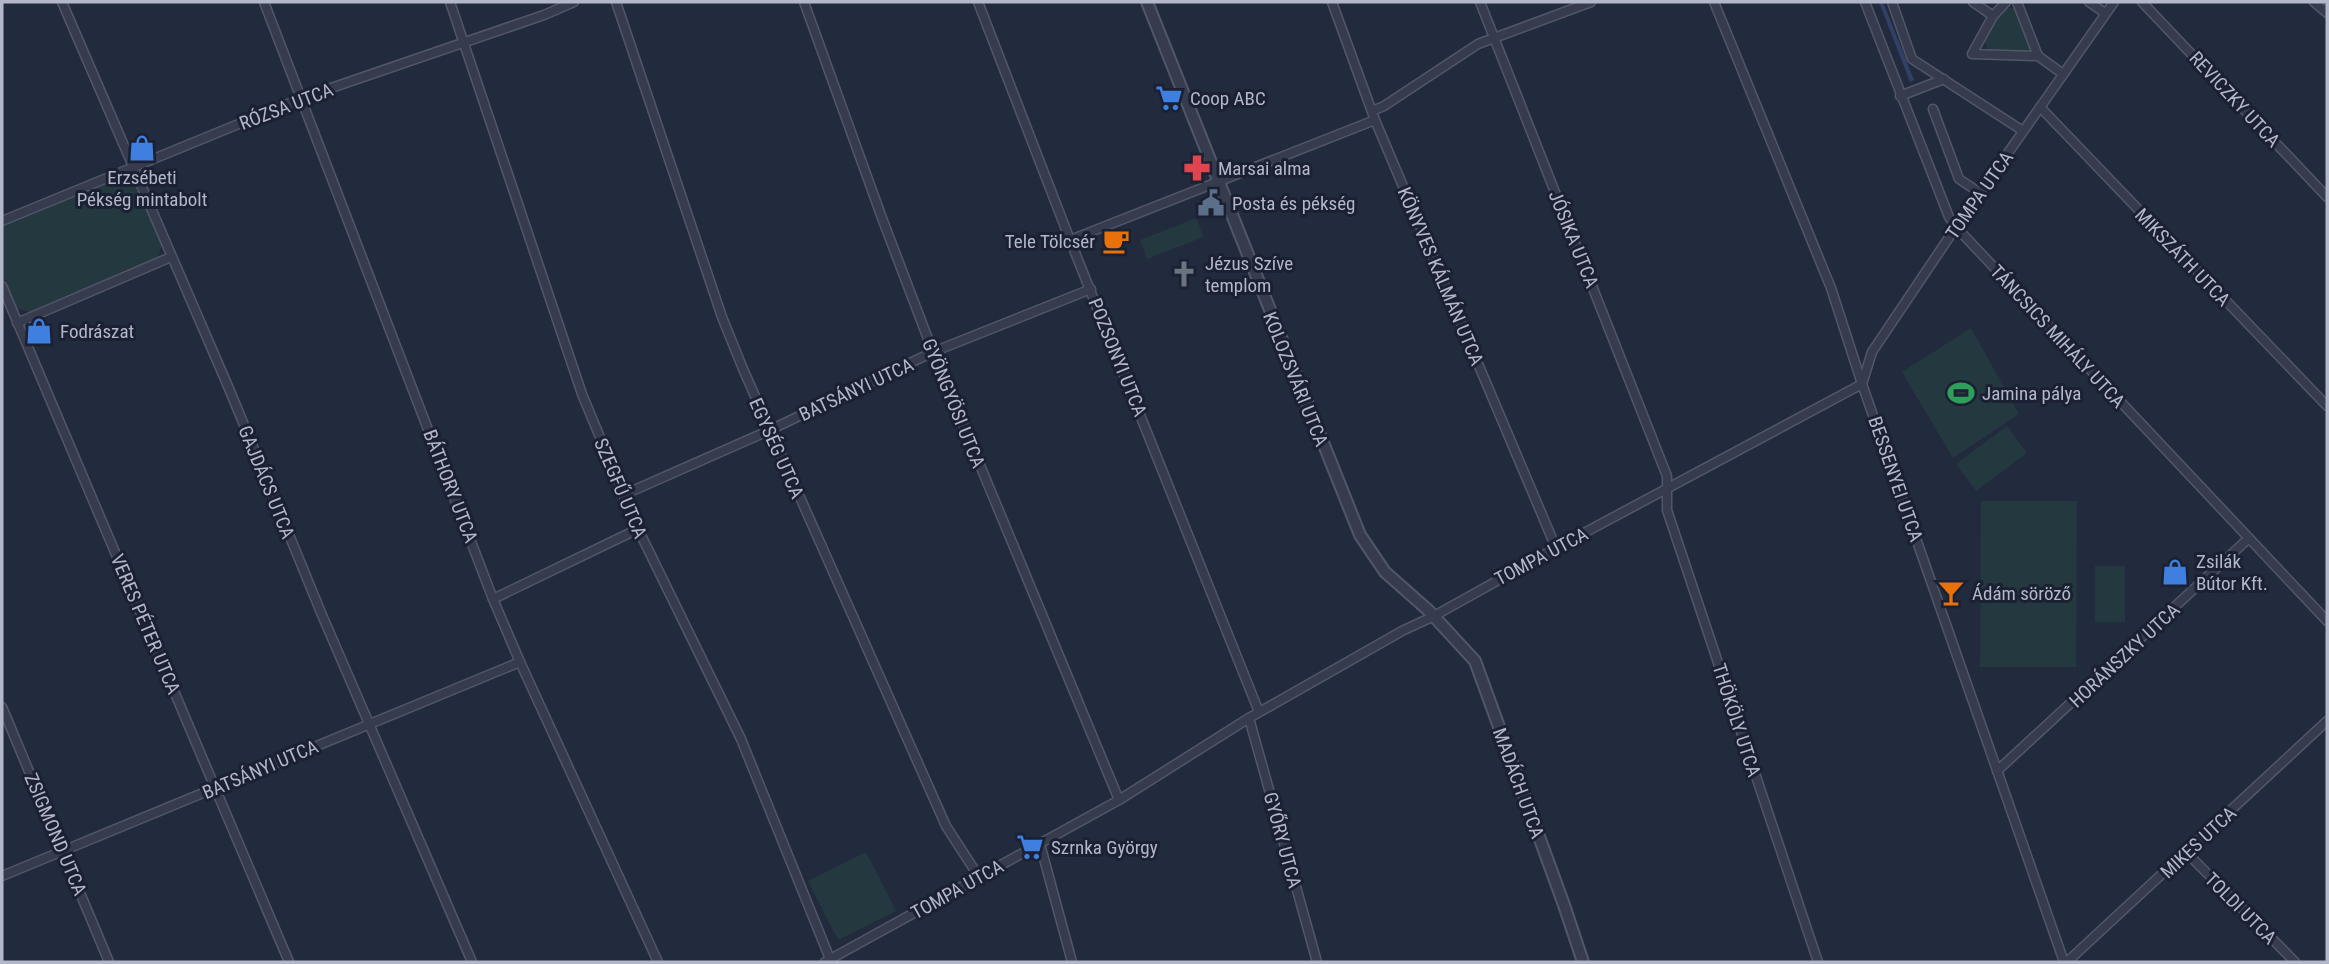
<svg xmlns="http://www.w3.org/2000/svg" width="2329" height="964" font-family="'Roboto Condensed',sans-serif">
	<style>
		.green { fill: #24383f }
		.water { fill: #324065 }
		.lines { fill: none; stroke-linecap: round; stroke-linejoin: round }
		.minor-casing { stroke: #515769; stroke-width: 11 }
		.tertiary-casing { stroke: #515769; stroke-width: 14 }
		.minor { stroke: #363c4e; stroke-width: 8 }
		.tertiary { stroke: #363c4e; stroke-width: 10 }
		.labels { text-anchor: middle; stroke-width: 6; stroke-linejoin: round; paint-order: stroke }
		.poi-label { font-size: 19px; fill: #b2b7c9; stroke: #1b2133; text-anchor: start }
		.street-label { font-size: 19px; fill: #b2b7c9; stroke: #1b2133 }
	</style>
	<rect width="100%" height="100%" fill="#222a3e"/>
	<!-- green -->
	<g class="green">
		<polygon points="2006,7 2018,9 2032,51 1988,50 1984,39"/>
		<polygon points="127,176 132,178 162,246 158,257 29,312 17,308 2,274 2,227"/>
		<polygon points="1196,218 1204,237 1147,259 1140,240"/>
		<polygon points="1971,328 2019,414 1953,458 1902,372"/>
		<polygon points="2007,426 2027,453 1976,491 1956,464"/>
		<polygon points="1981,501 2077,501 2076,667 1980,667"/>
		<rect x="2095" y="566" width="30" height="56"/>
		<polygon points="866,852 896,911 838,940 808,881"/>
	</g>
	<!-- water -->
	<polygon class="water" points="1879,2 1883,2 1914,80 1910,82"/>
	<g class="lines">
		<!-- minor casing -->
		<g class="minor-casing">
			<g id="minor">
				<polyline points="62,2 230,391 322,615 472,962"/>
				<polyline points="264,2 493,599 520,662 658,962"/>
				<polyline points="450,2 582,394 638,529 741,739 830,959"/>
				<polyline points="616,2 722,317 743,369 946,826 979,877"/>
				<polyline points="804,2 882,218 933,352 1119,800"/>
				<polyline points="978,2 1070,240 1259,712"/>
				<polyline points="1332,2 1375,120 1556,548"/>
				<polyline points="1480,2 1667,476 1667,510 1818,962"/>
				<polyline points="1714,2 1831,288 1862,384 2064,962"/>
				<polyline points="1865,2 1949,217 1956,227 2327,621"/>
				<polyline points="1892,2 1912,59 2023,131"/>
				<polyline points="1973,2 1993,16"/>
				<polyline points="2006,2 1993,16 1972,54 2038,56 2063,74"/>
				<polyline points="2017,2 2038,56"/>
				<polyline points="2089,2 2105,13"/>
				<polyline points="2142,2 2327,197"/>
				<polyline points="2314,2 2327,13"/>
				<polyline points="1900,96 1944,79"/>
				<polyline points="2040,107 2327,406"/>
				<polyline points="1933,109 1959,179 1980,193"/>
				<polyline points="1372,111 1384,106 1478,44 1591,2"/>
				<polyline points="2,221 302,98 544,15 574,2"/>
				<polyline points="1070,240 1375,120"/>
				<polyline points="2,286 289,962"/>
				<polyline points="17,323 171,257"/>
				<polyline points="623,495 768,431 933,352 1091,289"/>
				<polyline points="493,599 638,529"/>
				<polyline points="2,707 109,962"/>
				<polyline points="1249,718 1317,962"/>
				<polyline points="1997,771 2249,538"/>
				<polyline points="1040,844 1072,962"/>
				<polyline points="2187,853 2295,962"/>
				<polyline points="2,876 520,662"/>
				<polyline points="825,962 1119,800 1249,718 1402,631 1434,616 1556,548 1862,384 1872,352 1956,227 2114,2"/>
				<polyline points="2067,962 2327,721"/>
			</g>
		</g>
		<!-- tertiary casing -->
		<g class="tertiary-casing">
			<polyline id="tertiary" points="1147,2 1360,535 1385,572 1428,610 1475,661 1564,905 1583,962"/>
		</g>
		<!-- minor -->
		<use href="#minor" class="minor"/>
		<!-- tertiary -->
		<use href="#tertiary" class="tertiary"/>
	</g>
	<!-- icons -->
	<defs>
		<g id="supermarket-bare" transform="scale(2.1)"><path d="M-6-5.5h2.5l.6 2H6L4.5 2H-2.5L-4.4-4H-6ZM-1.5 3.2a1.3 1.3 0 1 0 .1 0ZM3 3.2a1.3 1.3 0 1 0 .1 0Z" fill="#3f7fe0" stroke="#1b2133" stroke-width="2.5" paint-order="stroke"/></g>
		<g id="shop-bare" transform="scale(2.1)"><path d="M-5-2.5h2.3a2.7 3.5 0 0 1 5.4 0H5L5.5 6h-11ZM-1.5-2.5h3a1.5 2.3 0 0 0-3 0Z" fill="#3f7fe0" stroke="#1b2133" stroke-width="2.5" paint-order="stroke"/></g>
		<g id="pharmacy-bare" transform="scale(2.1)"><path d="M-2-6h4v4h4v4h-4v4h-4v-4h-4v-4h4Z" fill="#e0444e" stroke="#1b2133" stroke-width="2.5" paint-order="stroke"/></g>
		<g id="civic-bare" transform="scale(2.1)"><path d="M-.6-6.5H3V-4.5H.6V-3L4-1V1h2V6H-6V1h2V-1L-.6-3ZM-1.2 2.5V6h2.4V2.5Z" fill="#5c6f8a" stroke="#1b2133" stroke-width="2.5" paint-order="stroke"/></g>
		<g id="cafe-bare" transform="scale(2.1)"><path d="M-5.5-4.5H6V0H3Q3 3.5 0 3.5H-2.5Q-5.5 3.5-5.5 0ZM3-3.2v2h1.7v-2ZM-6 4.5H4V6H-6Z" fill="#e8710a" stroke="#1b2133" stroke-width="2.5" paint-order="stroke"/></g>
		<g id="church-bare" transform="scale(2.1)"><path d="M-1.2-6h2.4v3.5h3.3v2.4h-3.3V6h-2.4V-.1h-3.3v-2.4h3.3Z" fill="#6b7280" stroke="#1b2133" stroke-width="2.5" paint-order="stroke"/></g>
		<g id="stadium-bare" transform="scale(2.1)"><path d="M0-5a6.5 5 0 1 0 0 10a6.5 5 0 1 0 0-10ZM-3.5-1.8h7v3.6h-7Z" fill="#2e9e5b" stroke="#1b2133" stroke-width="2.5" paint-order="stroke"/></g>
		<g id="bar-bare" transform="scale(2.1)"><path d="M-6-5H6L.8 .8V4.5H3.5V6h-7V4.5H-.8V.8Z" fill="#e8710a" stroke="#1b2133" stroke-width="2.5" paint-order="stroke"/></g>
	</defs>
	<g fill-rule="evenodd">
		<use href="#supermarket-bare" x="1169" y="98"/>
		<use href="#shop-bare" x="142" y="148"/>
		<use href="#pharmacy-bare" x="1197" y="168"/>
		<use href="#civic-bare" x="1211" y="203"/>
		<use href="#cafe-bare" x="1116" y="241"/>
		<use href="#church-bare" x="1184" y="274"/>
		<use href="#shop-bare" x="39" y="331"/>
		<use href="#stadium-bare" x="1961" y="393"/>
		<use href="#shop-bare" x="2175" y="572"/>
		<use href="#bar-bare" x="1951" y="593"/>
		<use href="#supermarket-bare" x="1030" y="847"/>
	</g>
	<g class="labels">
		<!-- poi labels -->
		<g class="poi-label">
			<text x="1190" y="105">Coop ABC</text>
			<text x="1218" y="175">Marsai alma</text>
			<text x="142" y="184" text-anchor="middle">Erzsébeti<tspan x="142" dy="22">Pékség mintabolt</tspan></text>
			<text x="1232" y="210">Posta és pékség</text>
			<text x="1095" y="248" text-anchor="end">Tele Tölcsér</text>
			<text x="1205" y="270">Jézus Szíve<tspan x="1205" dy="22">templom</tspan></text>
			<text x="60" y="338">Fodrászat</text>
			<text x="1982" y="400">Jamina pálya</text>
			<text x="2196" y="568">Zsilák<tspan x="2196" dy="22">Bútor Kft.</tspan></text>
			<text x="1972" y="600">Ádám söröző</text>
			<text x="1051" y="854">Szrnka György</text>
		</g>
		<!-- street labels -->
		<g class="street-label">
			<text transform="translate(2235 99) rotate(47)" y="7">REVICZKY UTCA</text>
			<text transform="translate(286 106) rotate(-21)" y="7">RÓZSA UTCA</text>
			<text transform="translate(1979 195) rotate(-55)" y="7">TOMPA UTCA</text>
			<text transform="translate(1574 239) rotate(68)" y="7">JÓSIKA UTCA</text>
			<text transform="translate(2183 257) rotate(46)" y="7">MIKSZÁTH UTCA</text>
			<text transform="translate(1441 276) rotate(67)" y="7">KÖNYVES KÁLMÁN UTCA</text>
			<text transform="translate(2058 336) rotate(47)" y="7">TÁNCSICS MIHÁLY UTCA</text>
			<text transform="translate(1118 357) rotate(68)" y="7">POZSONYI UTCA</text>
			<text transform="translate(1296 379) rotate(68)" y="7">KOLOZSVÁRI UTCA</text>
			<text transform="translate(856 389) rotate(-25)" y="7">BATSÁNYI UTCA</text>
			<text transform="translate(954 403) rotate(68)" y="7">GYÖNGYÖSI UTCA</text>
			<text transform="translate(777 448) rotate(66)" y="7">EGYSÉG UTCA</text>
			<text transform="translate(1896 479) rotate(71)" y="7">BESSENYEI UTCA</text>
			<text transform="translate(267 482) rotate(68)" y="7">GAJDÁCS UTCA</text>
			<text transform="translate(451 486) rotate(69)" y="7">BÁTHORY UTCA</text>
			<text transform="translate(621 488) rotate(67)" y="7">SZEGFŰ UTCA</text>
			<text transform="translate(1541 556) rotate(-28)" y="7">TOMPA UTCA</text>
			<text transform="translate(146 624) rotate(67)" y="7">VERES PÉTER UTCA</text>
			<text transform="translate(2124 655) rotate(-43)" y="7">HORÁNSZKY UTCA</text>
			<text transform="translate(1737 720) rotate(72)" y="7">THÖKÖLY UTCA</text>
			<text transform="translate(260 769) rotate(-23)" y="7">BATSÁNYI UTCA</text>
			<text transform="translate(1519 783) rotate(70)" y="7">MADÁCH UTCA</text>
			<text transform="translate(56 834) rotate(67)" y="7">ZSIGMOND UTCA</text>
			<text transform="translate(1283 840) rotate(75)" y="7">GYŐRY UTCA</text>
			<text transform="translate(2198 842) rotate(-43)" y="7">MIKES UTCA</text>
			<text transform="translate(957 889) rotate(-29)" y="7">TOMPA UTCA</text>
			<text transform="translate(2241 908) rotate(45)" y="7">TOLDI UTCA</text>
		</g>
	</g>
	<!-- border -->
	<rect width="2329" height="964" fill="none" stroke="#b2b7c9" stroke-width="7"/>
</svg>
